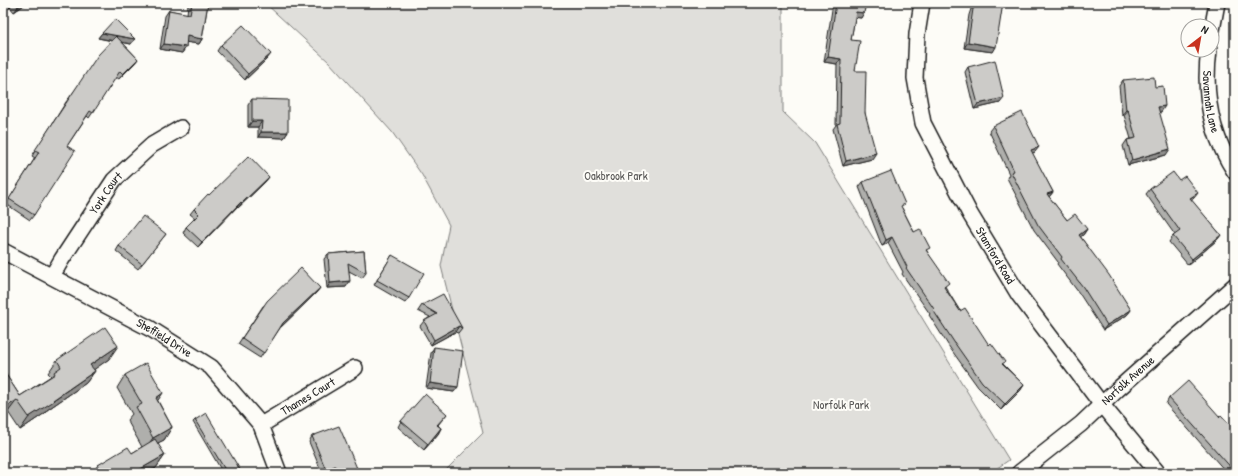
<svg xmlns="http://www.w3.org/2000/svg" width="1238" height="476" font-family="'Patrick Hand',sans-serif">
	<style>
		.green { fill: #e0dfdb; stroke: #7e7e7c }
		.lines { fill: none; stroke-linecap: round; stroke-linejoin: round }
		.street-casing { stroke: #1c1c1c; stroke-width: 18 }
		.street { stroke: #fdfcf7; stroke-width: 15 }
		.wall { fill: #afafac; stroke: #1c1c1c }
		.shaded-wall { fill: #8f8e8c; stroke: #1c1c1c }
		.building { fill: #cccbc8; stroke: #1c1c1c }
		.labels { text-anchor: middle; stroke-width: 4; stroke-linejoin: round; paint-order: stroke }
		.street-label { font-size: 12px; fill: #1c1c1c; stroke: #fdfcf7 }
		.park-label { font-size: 12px; fill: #575655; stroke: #fdfcf7 }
	</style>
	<rect width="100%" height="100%" fill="#fdfcf7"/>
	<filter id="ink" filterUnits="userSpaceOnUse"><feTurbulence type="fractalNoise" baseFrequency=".025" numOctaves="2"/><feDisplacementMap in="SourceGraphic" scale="8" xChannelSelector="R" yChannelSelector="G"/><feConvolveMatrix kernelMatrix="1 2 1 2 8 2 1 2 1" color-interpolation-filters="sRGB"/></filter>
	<g filter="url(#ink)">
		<!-- green -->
		<polygon class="green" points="265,3 783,3 783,112 815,143 1009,460 990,473 443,473 483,433 441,266 449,225 422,175 392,132 329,62"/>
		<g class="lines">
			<!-- street casing -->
			<g class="street-casing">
				<g id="street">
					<path id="s1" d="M922 3 917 34 915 78 923 123 970 214 1019 295 1102 405 1158 473"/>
					<polyline points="1212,30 1217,3"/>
					<path id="s2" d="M1209 50C1203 94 1211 135 1235 172"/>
					<path id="s3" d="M3 251 151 329 211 367 261 425 279 473"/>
					<path id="s4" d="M52 276 62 259 114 180 152 145 181 128"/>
					<path id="s5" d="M261 425 355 368"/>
					<path id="s6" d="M1019 473 1081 424 1117 390 1235 285"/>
				</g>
			</g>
			<!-- street -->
			<use href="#street" class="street"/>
		</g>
		<!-- wall -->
		<g class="wall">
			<polygon points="3,3 27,3 14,12 10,7"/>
			<polygon points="190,3 208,3 202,39 199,44 186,42 186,47 182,53 160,49 165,16 169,10 187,14 188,5"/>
			<polygon points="833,3 866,3 861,18 855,17 851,40 855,71 865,113 872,159 843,166 833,129 836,125 837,64 824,62"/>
			<polygon points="973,3 1003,3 993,52 964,48 969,15"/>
			<polygon points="102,33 131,44 122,42 138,59 134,64 119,79 116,77 89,118 87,116 67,146 34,215 30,220 6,204 35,158 32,156 66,102 112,41 98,38"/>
			<polygon points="221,45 267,59 245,80 217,51"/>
			<polygon points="968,67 1000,103 974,109 965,72"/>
			<polygon points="1123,80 1155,87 1161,112 1159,112 1166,155 1128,165 1123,146 1127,140 1131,139 1124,115 1122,115 1119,86"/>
			<polygon points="252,99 288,132 284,138 258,137 258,127 248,127 248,105"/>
			<polygon points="993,126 1035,152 1032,153 1053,192 1049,197 1067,220 1087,229 1083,235 1080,236 1131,310 1127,315 1103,330 1079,293 1057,264 1058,262 1034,230 1007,178 1009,174 989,131"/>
			<polygon points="269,177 265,182 238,208 237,207 198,247 183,233 186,227 195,218 190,214 194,209 209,195"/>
			<polygon points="1179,180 1194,198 1191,200 1221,235 1217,240 1188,265 1169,242 1173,236 1175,235 1146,194 1150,189"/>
			<polygon points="863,182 902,208 914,232 927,251 946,288 960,311 989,345 1003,364 1024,385 1020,391 1001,410 978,387 950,348 929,315 930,314 902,274 903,272 888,243 882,246 859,187"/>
			<polygon points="166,234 138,269 116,251 119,246"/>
			<polygon points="364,251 366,273 362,278 349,271 346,287 327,288 324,259 328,254"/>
			<polygon points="392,255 409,298 405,303 374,285"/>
			<polygon points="320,288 316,293 280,328 260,358 238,344 263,306"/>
			<polygon points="422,305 462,328 458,333 455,332 431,345 420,326 424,321 430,317 418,311"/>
			<polygon points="434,347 454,392 426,388 431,353"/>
			<polygon points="109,359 94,369 95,371 86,383 47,410 45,413 20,430 8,412 3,416 3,370 20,396 51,376 48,373 57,360"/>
			<polygon points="125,375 158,401 172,427 164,440 157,443 165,455 156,468 147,473 92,473 98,465 132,453 142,447 127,420 132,414 117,388"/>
			<polygon points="1169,398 1220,417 1235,430 1235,473 1227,473 1166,404"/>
			<polygon points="447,414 438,425 441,428 438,434 424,450 398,427 401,421"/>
			<polygon points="195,420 242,473 223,473 193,422"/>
			<polygon points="312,436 359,473 331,473 331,472 328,473 322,473 309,442"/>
		</g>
		<!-- shaded-wall -->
		<g class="shaded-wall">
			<polygon points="12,3 13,3 10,7 3,12 3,10"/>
			<polygon points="23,3 27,3 14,12 18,7"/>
			<polygon points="856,12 864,13 861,18 852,17"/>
			<polygon points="102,33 135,39 131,44 98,38"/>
			<polygon points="187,36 202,39 199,44 184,42"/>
			<polygon points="968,42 996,47 993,52 964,48"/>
			<polygon points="164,44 186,47 182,53 160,49"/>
			<polygon points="271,54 267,59 245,80 248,74"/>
			<polygon points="828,57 841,59 837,64 824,62"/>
			<polygon points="138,59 134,64 119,79 123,74"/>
			<polygon points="1004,98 1000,103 974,109 978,104"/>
			<polygon points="1165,106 1161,112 1154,112 1158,107"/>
			<polygon points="1126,110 1128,110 1124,115 1122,115"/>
			<polygon points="252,121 262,121 258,127 248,127"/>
			<polygon points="261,132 288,132 284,138 258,137"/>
			<polygon points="1039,147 1035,152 1027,156 1031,150"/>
			<polygon points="1170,149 1166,155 1128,165 1132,160"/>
			<polygon points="876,153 872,159 843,166 846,161"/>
			<polygon points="269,177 265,182 238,208 242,203"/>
			<polygon points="1053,192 1049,197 1047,194"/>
			<polygon points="1198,193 1194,198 1186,203 1190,198"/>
			<polygon points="241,202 237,207 198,247 202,242"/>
			<polygon points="1087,229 1083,235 1076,240 1079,235"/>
			<polygon points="1221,235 1217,240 1188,265 1192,259"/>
			<polygon points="892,237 888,243 882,246 886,240"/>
			<polygon points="350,281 346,287 327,288 330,283"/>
			<polygon points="320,288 316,293 279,329 283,323"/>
			<polygon points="1131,310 1127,315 1103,330 1107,325"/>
			<polygon points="459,326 455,332 431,345 434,340"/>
			<polygon points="118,346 109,359 82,378 90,365"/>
			<polygon points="95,371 86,383 47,410 45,413 20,430 29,417"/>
			<polygon points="430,383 458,387 454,392 426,388"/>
			<polygon points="1024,385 1020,391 1001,410 1005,404"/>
			<polygon points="163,393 154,406 156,398"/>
			<polygon points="17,400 8,412 3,416 3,409"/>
			<polygon points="172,427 164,440 144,450 153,438"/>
			<polygon points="441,428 438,434 424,450 428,444"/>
			<polygon points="165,455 156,468 147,473 136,473 137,471"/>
			<polygon points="335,466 331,472 328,473 324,473 326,470"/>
		</g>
		<!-- building -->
		<g class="building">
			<polygon points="3,3 12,3 3,10"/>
			<polygon points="15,3 23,3 18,7"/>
			<polygon points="192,3 208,3 202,39 187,36 186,47 164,44 169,10 190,14"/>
			<polygon points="836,3 866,3 864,13 856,12 851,40 860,41 855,71 866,71 865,113 876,153 846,161 837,124 840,123 841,59 828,57"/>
			<polygon points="975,3 1003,3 996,47 968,42 973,9"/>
			<polygon points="115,19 135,39 102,33"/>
			<polygon points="243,25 271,54 248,74 221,45"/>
			<polygon points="116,36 138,59 123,74 120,71 93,113 90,111 67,146 75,151 34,215 9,199 39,152 35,150 70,97 98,55"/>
			<polygon points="995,60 1004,98 978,104 968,67"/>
			<polygon points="1154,77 1155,87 1163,86 1165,106 1158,107 1170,149 1132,160 1127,140 1136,138 1128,110 1126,110 1123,80"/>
			<polygon points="252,99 288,100 288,132 261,132 262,121 252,121"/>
			<polygon points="1022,112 1039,147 1031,150 1053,192 1047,194 1067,220 1075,214 1087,229 1079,235 1109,275 1131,310 1107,325 1083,287 1061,259 1062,257 1038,225 1011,172 1014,171 993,126"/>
			<polygon points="249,156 269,177 242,203 241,202 202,242 186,227 199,214 194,209 208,194 209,195"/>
			<polygon points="891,171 905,204 901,206 914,232 920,229 930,248 926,250 949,283 944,287 960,311 965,308 989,345 991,343 1005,362 1002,364 1024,385 1005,404 982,382 954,342 933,310 934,309 906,268 907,267 892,237 886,240 863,182"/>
			<polygon points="1173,172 1179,180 1185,176 1198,193 1190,198 1221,235 1192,259 1173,236 1180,231 1150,189"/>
			<polygon points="143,216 166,234 142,264 119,246"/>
			<polygon points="364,251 366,273 348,263 350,281 330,283 328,254"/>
			<polygon points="392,255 424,273 409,298 377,280"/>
			<polygon points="301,268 320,288 283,323 264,353 242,338 267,301"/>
			<polygon points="443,294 462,328 459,326 434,340 424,321 437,314 422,305"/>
			<polygon points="105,327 118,346 90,365 95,371 53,400 54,401 29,417 17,400 3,409 3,370 20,396 55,374 54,372 61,367 57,360"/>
			<polygon points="434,347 463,351 458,387 430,383"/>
			<polygon points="146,363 163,393 156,398 172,427 153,438 136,407 142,404 125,375"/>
			<polygon points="1188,381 1220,417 1221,415 1235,430 1235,472 1169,398"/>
			<polygon points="425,394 447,414 437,425 441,428 428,444 401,421"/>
			<polygon points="206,413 242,473 227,473 195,420"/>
			<polygon points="339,426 359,473 336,473 335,466 326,470 312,436"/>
			<polygon points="155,439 165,455 137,471 138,473 102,473 98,465 128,447 132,453"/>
		</g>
	</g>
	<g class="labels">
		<!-- street labels -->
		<g class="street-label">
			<text dy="4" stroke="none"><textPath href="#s2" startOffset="52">Savannah Lane</textPath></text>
			<text dy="4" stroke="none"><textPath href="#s4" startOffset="99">York Court</textPath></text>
			<text dy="4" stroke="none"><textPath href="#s1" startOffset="272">Stamford Road</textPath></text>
			<text dy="4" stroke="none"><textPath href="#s3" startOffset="183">Sheffield Drive</textPath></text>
			<text dy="4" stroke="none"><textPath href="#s6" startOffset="143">Norfolk Avenue</textPath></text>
			<text dy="4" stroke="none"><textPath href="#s5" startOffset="55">Thames Court</textPath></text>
		</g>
		<!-- park labels -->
		<g class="park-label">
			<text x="616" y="180">Oakbrook Park</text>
			<text x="841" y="409">Norfolk Park</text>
		</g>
	</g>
	<!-- margin -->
	<rect width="1238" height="476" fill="none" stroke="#fdfcf7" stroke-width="16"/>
	<rect x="8" y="8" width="1222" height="460" fill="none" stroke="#1c1c1c" stroke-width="1.5" filter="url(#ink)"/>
	<!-- north arrow -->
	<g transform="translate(1200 38) rotate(31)"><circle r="19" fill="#fdfcf7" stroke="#a3a29f"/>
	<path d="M0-3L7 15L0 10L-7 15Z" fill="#c8321e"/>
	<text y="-6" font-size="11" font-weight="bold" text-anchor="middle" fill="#1c1c1c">N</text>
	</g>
</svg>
